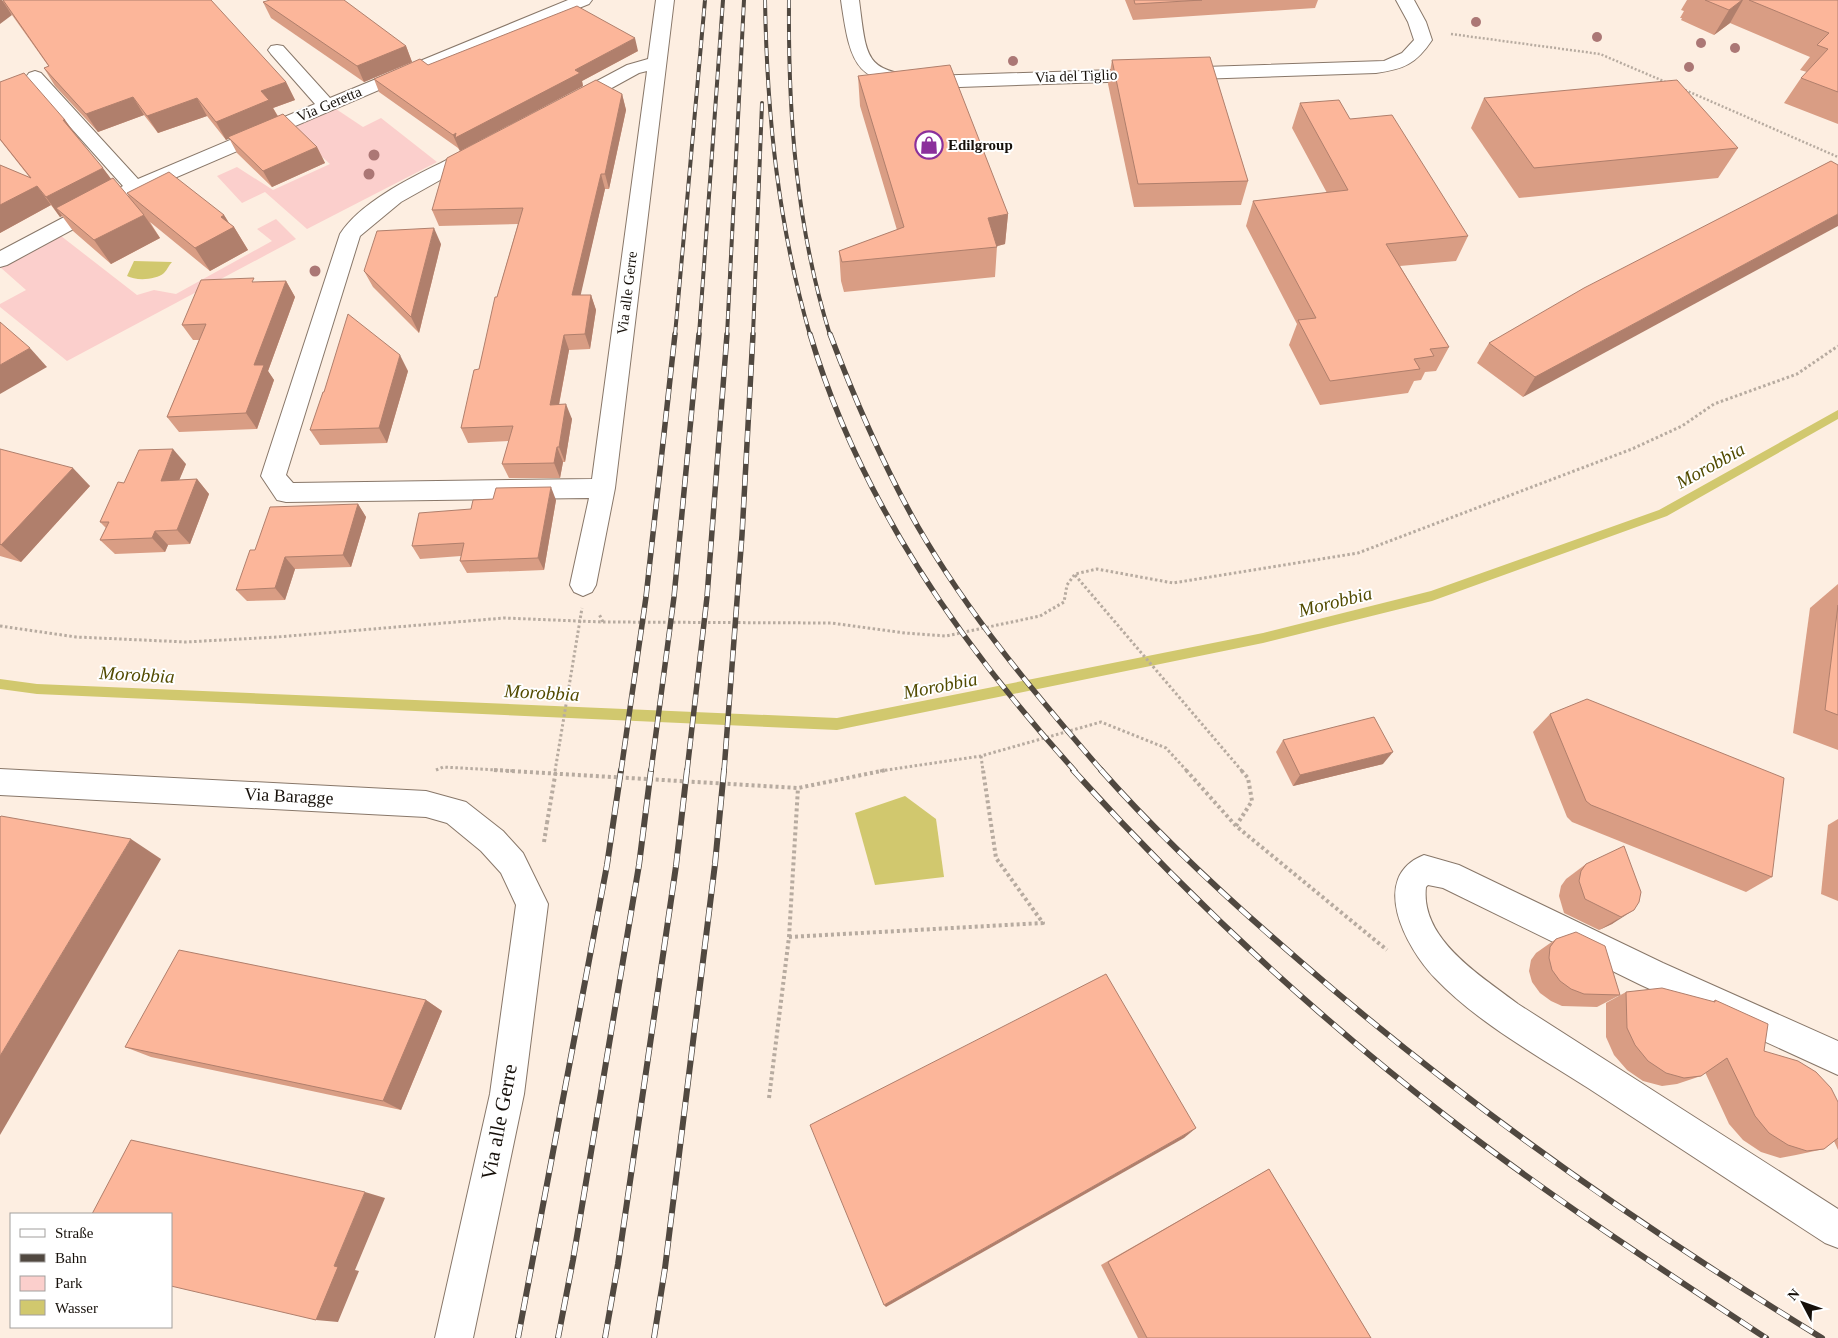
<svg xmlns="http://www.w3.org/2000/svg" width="1838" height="1338" font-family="Georgia,serif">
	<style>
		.green { fill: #fbcfcc }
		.water { fill: #d1c86e }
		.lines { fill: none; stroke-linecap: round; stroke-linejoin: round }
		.stream { fill: #d1c86e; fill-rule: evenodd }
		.minor-casing { stroke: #887769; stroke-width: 2 }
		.path-far2 { stroke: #b7aba0; stroke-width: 2.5; stroke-dasharray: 2 2; stroke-linecap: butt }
		.path-far1 { stroke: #b7aba0; stroke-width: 3; stroke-dasharray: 2.5 2.5; stroke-linecap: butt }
		.path { stroke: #b7aba0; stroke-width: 4; stroke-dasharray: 3 3; stroke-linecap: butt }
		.minor { fill: #fff; fill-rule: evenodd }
		.rail-far2-casing { stroke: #504840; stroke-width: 4 }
		.rail-far1-casing { stroke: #504840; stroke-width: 5.5 }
		.rail-casing { stroke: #504840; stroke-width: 6 }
		.rail-far2 { stroke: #fff; stroke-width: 2.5; stroke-dasharray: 8; stroke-linecap: butt }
		.rail-far1 { stroke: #fff; stroke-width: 4; stroke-dasharray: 11; stroke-linecap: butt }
		.rail { stroke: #fff; stroke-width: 4.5; stroke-dasharray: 14; stroke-linecap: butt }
		.path-bridge-far1 { stroke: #b7aba0; stroke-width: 3; stroke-dasharray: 2.5 2.5; stroke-linecap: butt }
		.path-bridge { stroke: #b7aba0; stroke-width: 4; stroke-dasharray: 3 3; stroke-linecap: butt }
		.tree { fill: #ab7775 }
		.wall { fill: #d99d84 }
		.shaded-wall { fill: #b07f6c }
		.building { fill: #fcb69a; stroke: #b07f6c }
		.labels { text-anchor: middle; stroke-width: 4; stroke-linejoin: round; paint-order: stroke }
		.far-street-label { font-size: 15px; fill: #16100a; stroke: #fff }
		.far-poi-label { font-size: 15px; font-weight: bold; fill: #16100a; stroke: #fff; text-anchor: start }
		.street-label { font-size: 18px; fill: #16100a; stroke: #fff }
		.water-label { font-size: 19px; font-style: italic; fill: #524b01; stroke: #fff }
		.near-street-label { font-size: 21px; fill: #16100a; stroke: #fff }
	</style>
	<rect width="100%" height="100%" fill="#fdeee1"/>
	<!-- green -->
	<g class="green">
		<polygon points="336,109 363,127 381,118 437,162 307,229 265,192 242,203 217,176 237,167 273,190 330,164 297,134 241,148"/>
		<polygon points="276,219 296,239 67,361 0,307 0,304 26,290 0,267 61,236 137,295 154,290 176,294 272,241 257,229"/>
	</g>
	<!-- water -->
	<g class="water">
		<path d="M134 261 172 262C169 265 167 270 164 273 156 280 136 281 127 276Z"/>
		<polygon points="905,796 936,819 944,877 875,885 855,813"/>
	</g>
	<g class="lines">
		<!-- stream -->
		<polygon class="stream" points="1838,410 1838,419 1667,516 1432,601 1263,643 837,730 37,694 0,689 0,679 37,684 837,718 1263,633 1431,591 1659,510"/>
		<!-- minor casing -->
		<g class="minor-casing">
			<g id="minor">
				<polygon points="568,0 592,0 589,4 437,65 142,192 7,265 0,267 0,251 123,186 29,81 26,77 29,73 35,71 41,73 138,179 315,104 271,54 268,50 271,46 277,45 283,46 330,98"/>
				<path d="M656 0H674L615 488 596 585 592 592 583 596 574 592 570 585 589 498 286 502 277 500 261 476 340 234C360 203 408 179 441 163 452 157 464 149 476 146L483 148 486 152 483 156 401 202 360 236 286 475 293 483 592 479 647 71 639 73 579 106 572 108 565 106 563 102 565 98 627 65 648 59Z"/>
				<path d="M841 0H859C867 61 864 73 930 76L1384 61 1402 53 1414 40 1408 22 1396 0H1414L1426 22 1432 40C1416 64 1404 69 1376 73L930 88C856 83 851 70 841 0Z"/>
				<polygon points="0,769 426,791 466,802 503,831 523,853 548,904 524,1094 473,1338 435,1338 490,1094 516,905 501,873 481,851 447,823 426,817 0,795"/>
				<path d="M1424 855 1459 865 1663 963 1838 1041V1075L1641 985 1443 888 1428 885 1426 887C1420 940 1482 976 1518 1004L1838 1209V1248L1825 1243C1746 1191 1667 1140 1588 1088 1535 1054 1478 1023 1435 978 1406 948 1368 877 1424 855Z"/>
			</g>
		</g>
		<!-- path-far2 -->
		<g class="path-far2">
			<polyline points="1451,34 1600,54 1668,83"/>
			<polyline points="1685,90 1838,157"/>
		</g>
		<!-- path-far1 -->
		<g class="path-far1">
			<polyline points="1075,575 1242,771"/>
			<polyline points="603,622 831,623 905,633 946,636 1040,616 1064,602 1067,585 1075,574 1097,569 1173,583 1358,553 1632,449 1682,426 1714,404 1797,374 1838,346"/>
			<polyline points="0,626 76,637 186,642 277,637 504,618 603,622 599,614"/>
			<polyline points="981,756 983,771"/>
			<polyline points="436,770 443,767 515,771"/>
			<polyline points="880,771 981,756 1101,722 1166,748 1187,771"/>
		</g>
		<!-- path -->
		<g class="path">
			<polyline points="494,770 798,788 886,770"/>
			<polyline points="1186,770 1236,826 1387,950"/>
			<polyline points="1236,826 1252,801 1248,778 1241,770"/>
			<polyline points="544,842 547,823"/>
			<polyline points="789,937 1043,923 996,858 983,770"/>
			<polyline points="769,1098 789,937 798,788"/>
		</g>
		<!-- minor -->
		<use href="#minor" class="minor"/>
		<!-- rail-far2 casing -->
		<g class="rail-far2-casing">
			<g id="rail-far2">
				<path d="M765 0C767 116 778 224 810 335"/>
				<path d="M789 0C788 114 796 226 830 335"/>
				<polyline points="675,335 705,0"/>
				<polyline points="699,335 723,0"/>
				<polyline points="727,335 744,0"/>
				<polyline points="753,335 762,103"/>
			</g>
		</g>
		<!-- rail-far1 casing -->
		<g class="rail-far1-casing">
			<g id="rail-far1">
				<path d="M810 334C859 500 960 644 1075 771"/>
				<path d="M830 334C855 400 883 465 918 527 969 615 1035 694 1102 771"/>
				<polyline points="621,771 646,597 675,334"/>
				<polyline points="651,771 674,597 699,334"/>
				<polyline points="687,771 707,597 727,334"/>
				<polyline points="724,771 742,535 753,334"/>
			</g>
		</g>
		<!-- rail casing -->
		<g class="rail-casing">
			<g id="rail">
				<path d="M1073 770C1188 897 1312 1013 1447 1117 1549 1196 1658 1267 1766 1338"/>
				<path d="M1101 770C1162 839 1231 902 1301 962 1463 1103 1639 1226 1822 1338"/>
				<polyline points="518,1338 607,865 621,770"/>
				<polyline points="558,1338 573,1260 639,865 651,770"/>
				<polyline points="605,1338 618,1264 676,866 687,770"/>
				<polyline points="654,1338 665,1268 715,864 724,770"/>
			</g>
		</g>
		<!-- rail-far2 -->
		<use href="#rail-far2" class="rail-far2"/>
		<!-- rail-far1 -->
		<use href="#rail-far1" class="rail-far1"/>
		<!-- rail -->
		<use href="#rail" class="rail"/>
		<!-- path-bridge-far1 -->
		<polyline class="path-bridge-far1" points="555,771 582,608"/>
		<!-- path-bridge -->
		<polyline class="path-bridge" points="547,823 556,770"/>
	</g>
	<!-- trees -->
	<g class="tree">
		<circle cx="1476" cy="22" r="5"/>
		<circle cx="1597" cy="37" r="5"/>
		<circle cx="1701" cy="43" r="5"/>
		<circle cx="1735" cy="48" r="5"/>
		<circle cx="1013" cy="61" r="5"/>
		<circle cx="1689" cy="67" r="5"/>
		<circle cx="374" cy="155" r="5.5"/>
		<circle cx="369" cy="174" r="5.5"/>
		<circle cx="315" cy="271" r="5.5"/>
	</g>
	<!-- wall -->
	<g class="wall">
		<polygon points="0,0 286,82 295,100 273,108 278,116 317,147 325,163 272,187 237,153 229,138 226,140 207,116 158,133 144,115 98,132 55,86 44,68 49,67 12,15"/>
		<polygon points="1125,0 1318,0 1315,8 1133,20"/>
		<polygon points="1687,0 1838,0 1838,124 1784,103 1801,78 1807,72 1800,70 1810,57 1730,23 1714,35 1681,20 1682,18 1680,18 1684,11 1681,10"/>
		<polygon points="263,2 406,46 412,62 364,82 271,18"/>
		<polygon points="638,51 582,81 583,86 460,151 458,148 379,92 374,79 428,65"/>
		<polygon points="1112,60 1248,181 1241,205 1134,207 1108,84"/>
		<polygon points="858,76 1008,214 1005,244 997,246 995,277 844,292 841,281 839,251 897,230 860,106"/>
		<polygon points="0,82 65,120 77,137 111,179 129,197 127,193 224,215 229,223 234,227 248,250 210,271 150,222 160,238 111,264 73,231 62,216 60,217 51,205 0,233 0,165 30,178 0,140"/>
		<polygon points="622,94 626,110 609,189 605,189 580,295 591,295 596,310 590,349 569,350 559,405 572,419 565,462 563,462 560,478 509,478 502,464 509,441 468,443 461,428 479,369 497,297 518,224 439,226 432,210"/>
		<polygon points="1484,98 1738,148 1718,178 1519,198 1471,128"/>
		<polygon points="1300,103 1350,119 1468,236 1456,261 1400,266 1449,347 1436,371 1425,372 1421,380 1414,381 1408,393 1320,405 1289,345 1297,324 1246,226 1253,201 1327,193 1292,128"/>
		<polygon points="1831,161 1523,397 1477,363 1489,343"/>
		<polygon points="441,244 419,333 373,287 364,271"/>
		<polygon points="286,281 295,297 268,371 274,380 257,429 179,432 167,417 199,340 193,340 182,325 257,282"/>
		<polygon points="408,371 387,443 320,445 310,430 324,392"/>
		<polygon points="0,449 90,486 21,562 0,556"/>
		<polygon points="186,464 179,480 197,479 209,494 190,544 168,545 165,552 115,554 100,540 106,528 100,522 124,483"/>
		<polygon points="556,500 544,570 467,573 460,561 461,556 420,559 412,546 471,509"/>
		<polygon points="358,504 366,517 351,567 295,569 285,600 247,601 236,590 255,550"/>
		<polygon points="1838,584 1838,750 1793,733 1810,608"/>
		<polygon points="1550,714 1772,877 1746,892 1572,822 1567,817 1533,732"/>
		<polygon points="1283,740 1383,764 1293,786 1276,752"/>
		<polygon points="1838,819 1838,901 1821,894 1828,825"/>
		<polygon points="1586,864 1639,902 1612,924 1599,930 1564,913 1559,896 1561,886 1566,879"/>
		<polygon points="1556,939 1620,995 1597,1007 1562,1006 1551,1001 1540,993 1532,982 1529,971 1531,960 1536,953"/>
		<polygon points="1626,992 1712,1002 1715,1000 1764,1051 1838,1102 1838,1150 1834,1141 1824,1149 1796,1155 1780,1158 1761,1152 1743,1140 1729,1124 1705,1072 1701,1076 1677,1084 1662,1086 1643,1081 1627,1070 1614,1055 1606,1037 1606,1003"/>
		<polygon points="426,1000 442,1011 401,1110 151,1057 125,1047"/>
		<polygon points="1269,1169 1371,1338 1138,1338 1101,1265"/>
	</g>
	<!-- shaded-wall -->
	<g class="shaded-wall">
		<polygon points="0,0 2,0 12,15 0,24"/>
		<polygon points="1742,0 1743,0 1730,23 1714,35 1729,10"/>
		<polygon points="635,38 638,51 582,81 583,86 460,151 453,135"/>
		<polygon points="406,46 412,62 364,82 357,66"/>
		<polygon points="286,82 295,100 273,108 278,117 226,140 216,122 261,91"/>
		<polygon points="622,94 626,110 609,189 605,174"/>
		<polygon points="133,97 144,115 98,132 86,114"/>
		<polygon points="197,98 207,116 158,133 147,116"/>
		<polygon points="63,120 65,120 79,139"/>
		<polygon points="317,147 325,163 272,187 263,171"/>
		<polygon points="103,168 117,187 56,208 62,216 60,217 46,197"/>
		<polygon points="601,174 605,189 577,311 572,295"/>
		<polygon points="37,186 51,205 0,233 0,205"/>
		<polygon points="1008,214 1005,244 990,248 988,218"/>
		<polygon points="1838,214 1838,226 1523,397 1535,377"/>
		<polygon points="144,215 160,238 111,264 94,240"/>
		<polygon points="224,215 232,228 234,227 248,250 210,271 195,248 221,217"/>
		<polygon points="434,228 441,244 419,333 411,317"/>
		<polygon points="286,281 295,297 268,371 274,380 257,429 246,413 254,365"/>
		<polygon points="591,295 596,310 590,349 585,334"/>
		<polygon points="564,335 569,350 556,420 550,405"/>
		<polygon points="30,348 47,367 0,394 0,365"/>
		<polygon points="400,355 408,371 387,443 379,428"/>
		<polygon points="566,404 572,419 565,462 559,447"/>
		<polygon points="557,447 563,462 560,478 554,463"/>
		<polygon points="173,449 186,464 173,495 161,481"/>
		<polygon points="73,468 90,486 21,562 1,545"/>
		<polygon points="197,479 209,494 190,544 177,530"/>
		<polygon points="551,487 556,500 544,570 538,558"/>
		<polygon points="358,504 366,517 351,567 343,555"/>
		<polygon points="155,531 168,545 165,552 152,538"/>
		<polygon points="285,557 295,569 285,600 275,588"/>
		<polygon points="1393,752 1383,764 1293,786 1300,775"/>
		<polygon points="131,839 161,859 0,1135 0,1056"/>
		<polygon points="1634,910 1612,924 1599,930 1621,917"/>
		<polygon points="426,1000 442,1011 401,1110 383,1101"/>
		<polygon points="1196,1128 1184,1138 886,1307 884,1305"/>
		<polygon points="365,1192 385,1198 355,1270 359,1271 338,1322 316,1320 334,1266"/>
	</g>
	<!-- building -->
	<g class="building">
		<polygon points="3,0 211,0 286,82 261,91 269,100 216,122 197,98 147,116 133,97 86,114 44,68 49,66"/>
		<polygon points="270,0 344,0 406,46 357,66 263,2"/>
		<polygon points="1134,0 1202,0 1135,4"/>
		<polygon points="1705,0 1742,0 1729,10"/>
		<polygon points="1749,0 1838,0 1838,92 1801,78 1828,49 1817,45 1829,33"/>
		<polygon points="577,6 635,38 575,70 580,73 455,138 456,133 453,135 374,79 420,59 428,65"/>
		<polygon points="1210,57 1248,181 1138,184 1112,60"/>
		<polygon points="950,65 1008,214 988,218 997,247 842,262 839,251 904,227 858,76"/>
		<polygon points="24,73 65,120 63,120 103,168 46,197 37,186 0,205 0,165 31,178 0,139 0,82"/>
		<polygon points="596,80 622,94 605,174 601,174 572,295 591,295 585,334 564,335 550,405 566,404 559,447 557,447 554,463 502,464 513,426 461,428 474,370 479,369 495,297 497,297 523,208 432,210 447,158"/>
		<polygon points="1677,80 1738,148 1534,168 1484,98"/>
		<polygon points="1339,100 1350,119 1392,115 1468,236 1386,244 1449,347 1430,349 1434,356 1414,359 1420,369 1330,381 1298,320 1316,318 1253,201 1348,190 1300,103"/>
		<polygon points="283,114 317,147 263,171 228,137"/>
		<polygon points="1831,161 1838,165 1838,214 1535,377 1489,343 1584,288"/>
		<polygon points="169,172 224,215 221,217 234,227 195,248 127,193"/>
		<polygon points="113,178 144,215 94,240 56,208"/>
		<polygon points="434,228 411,317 364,271 377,231"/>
		<polygon points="254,278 252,282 286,281 254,365 264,365 246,413 167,417 206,324 182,325 201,280"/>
		<polygon points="348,314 400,355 379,428 310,430 323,392 324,392"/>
		<polygon points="0,322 30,348 0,365"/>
		<polygon points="0,449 73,468 1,545 0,544"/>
		<polygon points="173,449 161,481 197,479 177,530 155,531 152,538 100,540 109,522 100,522 118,482 124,483 139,450"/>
		<polygon points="551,487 538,558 460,561 464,543 412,546 419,513 471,509 473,500 493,499 496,488"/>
		<polygon points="358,504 343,555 285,557 275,588 236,590 250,550 255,550 270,507"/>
		<polygon points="1838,605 1838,715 1825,710"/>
		<polygon points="1587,699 1784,778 1772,877 1591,805 1586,801 1550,714"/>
		<polygon points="1374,717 1393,752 1300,775 1283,740"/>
		<polygon points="1,816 131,839 0,1056 0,817"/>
		<polygon points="1624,846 1641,892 1639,902 1634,910 1621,917 1585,899 1579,881 1581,871 1586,864"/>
		<polygon points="1576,932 1605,946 1620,995 1584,994 1571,989 1560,981 1552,970 1549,958 1550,947 1556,939"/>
		<polygon points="179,950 426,1000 383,1101 125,1047"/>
		<polygon points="1106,974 1196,1128 884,1305 810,1125"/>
		<polygon points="1662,988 1715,1002 1715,1000 1768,1024 1764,1051 1798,1061 1816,1072 1831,1088 1838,1102 1838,1138 1824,1149 1807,1151 1788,1145 1769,1133 1755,1116 1727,1058 1701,1076 1684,1078 1666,1073 1648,1061 1635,1045 1627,1028 1626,992"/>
		<polygon points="131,1140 365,1192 334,1266 338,1267 316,1320 171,1286 171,1214 92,1214"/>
		<polygon points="1269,1169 1371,1338 1147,1338 1108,1262"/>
	</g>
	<!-- icons -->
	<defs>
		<g id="shop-ring" transform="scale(1.4375)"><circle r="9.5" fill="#fff" stroke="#8b309b" stroke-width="1.5"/><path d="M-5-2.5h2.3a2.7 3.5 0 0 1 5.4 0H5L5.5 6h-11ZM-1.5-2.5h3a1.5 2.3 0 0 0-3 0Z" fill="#8b309b"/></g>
	</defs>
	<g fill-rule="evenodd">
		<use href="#shop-ring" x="929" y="145"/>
	</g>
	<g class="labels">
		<!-- far-street labels -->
		<g class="far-street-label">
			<text transform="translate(1076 76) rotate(-2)" y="5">Via del Tiglio</text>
			<text transform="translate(329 104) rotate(-23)" y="5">Via Geretta</text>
			<text transform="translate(627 293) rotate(-83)" y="5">Via alle Gerre</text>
		</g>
		<!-- far-poi labels -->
		<g class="far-poi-label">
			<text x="948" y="150">Edilgroup</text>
		</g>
		<!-- street labels -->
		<g class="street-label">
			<text transform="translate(289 796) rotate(3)" y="6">Via Baragge</text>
		</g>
		<!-- water labels -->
		<g class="water-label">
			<text transform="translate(1710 465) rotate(-29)" y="7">Morobbia</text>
			<text transform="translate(1335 601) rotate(-14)" y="7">Morobbia</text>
			<text transform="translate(137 674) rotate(3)" y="7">Morobbia</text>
			<text transform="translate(940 685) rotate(-11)" y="7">Morobbia</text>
			<text transform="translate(542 692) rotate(3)" y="7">Morobbia</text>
		</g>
		<!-- near-street labels -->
		<g class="near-street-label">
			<text transform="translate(499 1122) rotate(-79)" y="7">Via alle Gerre</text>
		</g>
	</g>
	<!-- legend -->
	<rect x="10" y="1213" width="162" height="115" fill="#ffffff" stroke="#a29f9d"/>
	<rect x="20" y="1229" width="25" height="8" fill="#ffffff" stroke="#a29f9d"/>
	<text x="55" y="1238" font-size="15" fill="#16100a">Straße</text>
	<rect x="20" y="1254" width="25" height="8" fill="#504840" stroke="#a29f9d"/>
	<text x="55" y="1263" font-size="15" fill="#16100a">Bahn</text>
	<rect x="20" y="1276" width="25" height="15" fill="#fbcfcc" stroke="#a29f9d"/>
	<text x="55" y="1288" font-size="15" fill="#16100a">Park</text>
	<rect x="20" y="1300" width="25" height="15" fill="#d1c86e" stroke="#a29f9d"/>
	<text x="55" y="1313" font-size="15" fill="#16100a">Wasser</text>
	<!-- north arrow -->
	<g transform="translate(1803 1303) rotate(311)" stroke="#ffffff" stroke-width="4" paint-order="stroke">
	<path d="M0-4L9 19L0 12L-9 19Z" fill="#16100a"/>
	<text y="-8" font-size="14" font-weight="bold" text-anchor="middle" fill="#16100a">N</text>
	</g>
</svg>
